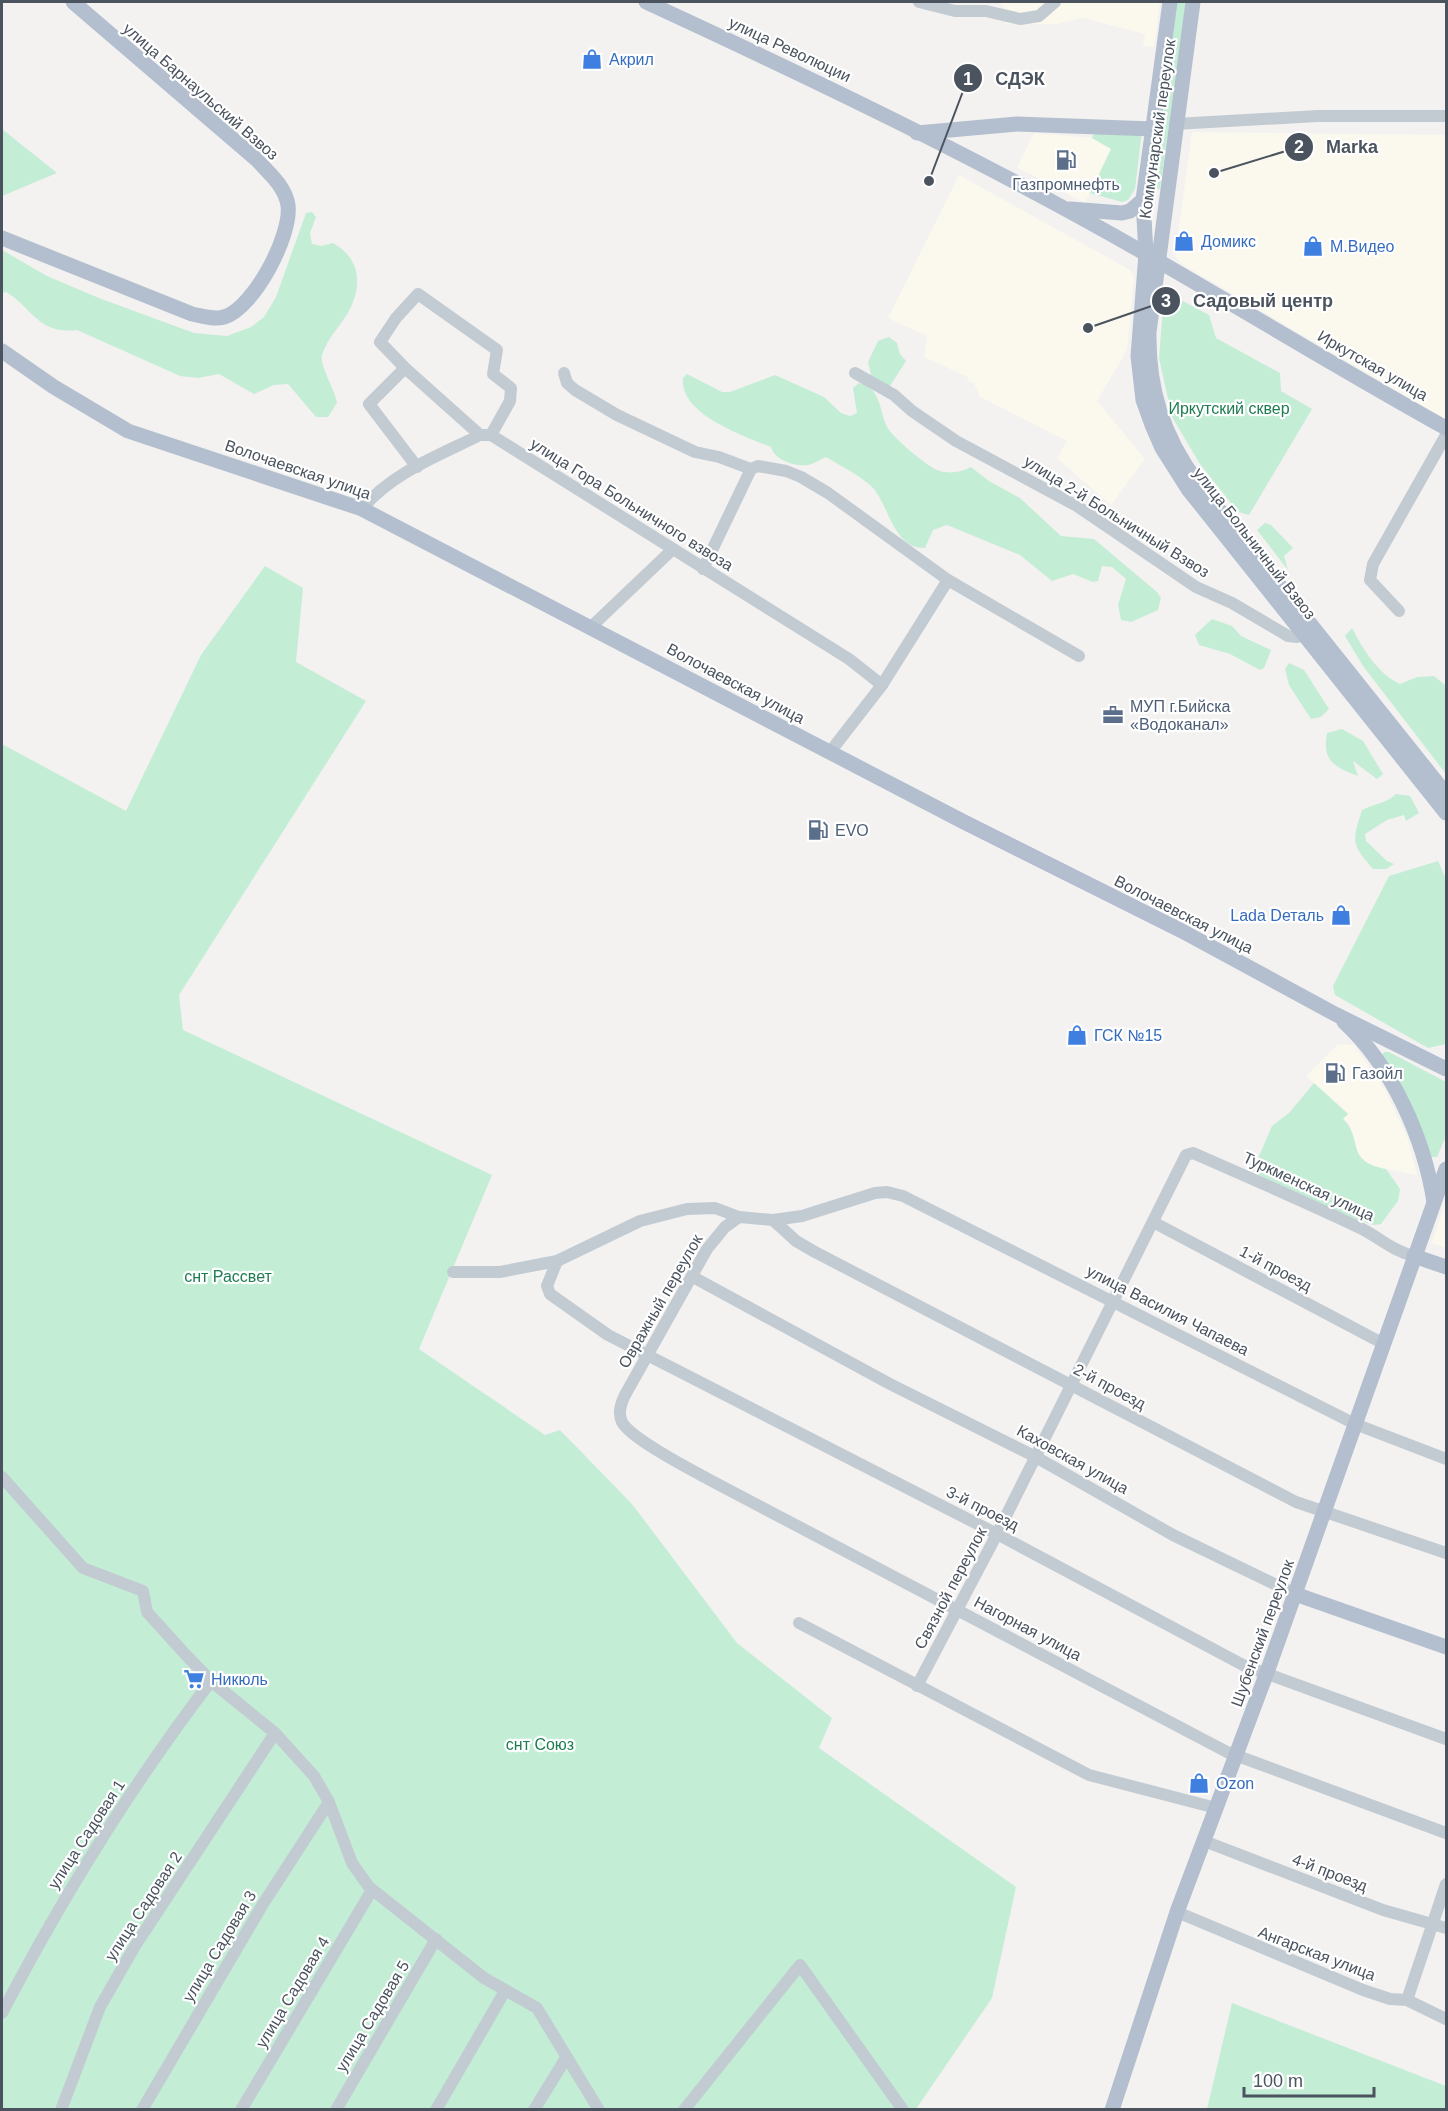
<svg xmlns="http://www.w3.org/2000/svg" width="1448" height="2111" font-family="Helvetica,sans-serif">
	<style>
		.commercial { fill: #fbf8ed }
		.green { fill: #c4edd6 }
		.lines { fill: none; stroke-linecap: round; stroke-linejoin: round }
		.minor { stroke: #c3cbd2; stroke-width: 12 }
		.major { stroke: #b3bfce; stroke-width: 15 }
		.labels { text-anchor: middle; stroke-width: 4.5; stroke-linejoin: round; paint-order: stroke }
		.street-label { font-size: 16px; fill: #4a535e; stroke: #fff }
		.shop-label { font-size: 16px; fill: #366cbe; stroke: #fff; text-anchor: start }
		.service-label { font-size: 16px; fill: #4e5e75; stroke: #fff; text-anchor: start }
		.park-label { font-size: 16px; fill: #1e7c52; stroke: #fff }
		.leader { fill: none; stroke: #4a535e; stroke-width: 2 }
		.callout-dot { fill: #4a535e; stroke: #fff; stroke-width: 2 }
		.mark-label { font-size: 18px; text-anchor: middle; font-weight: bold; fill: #fff }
		.callout-label { font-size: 18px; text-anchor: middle; font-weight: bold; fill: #4a535e; stroke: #fff; stroke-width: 4.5; stroke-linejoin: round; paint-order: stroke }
	</style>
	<rect width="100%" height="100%" fill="#f3f2f1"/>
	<!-- commercial -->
	<g class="commercial">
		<polygon points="999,2 1160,2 1154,47 1143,46 1145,34 1083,18 1056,24 1005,24 1005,8"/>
		<polygon points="1192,132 1446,135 1446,420 1180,263 1175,256"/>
		<polygon points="1034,133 1092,138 1112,148 1085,203 1017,167"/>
		<polygon points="959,175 1130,270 1134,276 1127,350 1097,401 1145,459 1111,505 1057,458 1067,441 980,397 974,383 967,381 968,377 924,357 927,336 888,318"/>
		<polygon points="1338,1044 1354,1045 1385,1090 1408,1139 1417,1175 1370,1166 1356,1152 1349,1124 1343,1118 1348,1113 1306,1076"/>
		<polygon points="1446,1200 1446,1248 1432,1243"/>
	</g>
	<!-- green -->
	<g class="green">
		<polygon points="1177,2 1186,2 1160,189 1151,188"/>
		<polygon points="2,129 57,173 2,196"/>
		<polygon points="1142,131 1135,189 1128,200 1122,202 1090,193 1111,149 1092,138 1095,132"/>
		<path d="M312 212 316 217 310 233 312 244 321 246 333 243C358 257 363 281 351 307 343 324 328 336 322 355 319 365 335 389 337 403L328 417H316L288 384 274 385 254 394 219 374 198 378 180 376 77 330C38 335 32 307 6 292L2 293V250L47 276 99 298 194 333 227 336 251 327 264 317 276 297 306 213Z"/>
		<polygon points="1177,298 1209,315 1216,338 1280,373 1281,391 1312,409 1249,515 1238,512 1200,464 1172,417 1159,358 1163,307"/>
		<polygon points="889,337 897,343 900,354 906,361 890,386 872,379 868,362 878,341"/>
		<path d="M687 374 722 392H730L775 375 824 397 841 413 850 416 857 413 853 388 859 383C881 388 879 409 887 427 892 437 930 469 940 471 950 474 962 472 971 467L989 481 1020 498 1061 536 1094 539 1157 592 1161 598 1158 610 1131 622 1121 620 1118 605 1126 579 1112 567 1102 566 1098 581 1093 582 1073 574 1052 581 1020 555 947 525 933 530 925 548C892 549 889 502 870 485 857 474 841 466 826 457 821 459 814 464 808 465 796 467 774 460 771 447 744 436 679 414 683 378Z"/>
		<polygon points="1265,523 1271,525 1293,548 1284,556 1288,570 1257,530"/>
		<polygon points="265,566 303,588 296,662 366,701 179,995 183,1030 492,1175 419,1349 545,1435 560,1430 632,1504 737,1643 832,1718 819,1748 1016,1887 992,1998 916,2109 2,2109 2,744 126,811 201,655"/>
		<polygon points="1212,619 1232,626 1241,636 1271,650 1264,668 1260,670 1230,654 1199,645 1195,635"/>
		<path d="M1352 628C1362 648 1379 675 1400 684L1417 677 1434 676 1446 686V774L1363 666 1345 636Z"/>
		<polygon points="1289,663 1304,670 1329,709 1321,717 1311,719 1289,685 1285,669"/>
		<path d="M1342 729 1363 741 1383 774 1377 779 1353 761 1358 776C1334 767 1322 761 1327 733Z"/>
		<path d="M1396 794 1410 796 1419 813 1406 821 1404 815 1387 820 1365 834 1366 841 1387 861 1394 864 1386 869H1373C1351 844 1352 841 1362 810 1373 804 1387 803 1396 794Z"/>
		<polygon points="1438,861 1446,879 1446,1044 1428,1048 1335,995 1333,986 1389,876"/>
		<polygon points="1384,1052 1389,1052 1446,1082 1446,1136 1437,1157 1428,1157 1381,1056"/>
		<path d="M1314 1083 1348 1114 1343 1119C1364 1139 1344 1161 1386 1169L1400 1189 1398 1201 1381 1224 1374 1225 1360 1221 1258 1176 1253 1170 1272 1126 1289 1113Z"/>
		<polygon points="1232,2003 1446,2086 1446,2109 1207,2109"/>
	</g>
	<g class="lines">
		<!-- minor -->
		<g class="minor">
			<polyline points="919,2 955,11 986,11 1020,19 1039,16 1055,2"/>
			<polyline points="1175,124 1318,116 1446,116"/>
			<polyline points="405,368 369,404 417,467"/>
			<polyline points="564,373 567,383 575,390 617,415 695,452 719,457 751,469"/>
			<polyline points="855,373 894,395 912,411 956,441 1077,506 1196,587 1232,603 1288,636 1297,637 1304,634"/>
			<polyline points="480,435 405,368 380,342 396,318 418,294 497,350 493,374 511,388 510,401 491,435"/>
			<path d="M362 509C391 473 440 455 480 435H491L849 659 882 685"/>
			<polyline points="703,569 751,469 758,466 786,471 801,477 828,493 948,580 1079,656"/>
			<polyline points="1399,611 1370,580 1373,564 1446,435"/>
			<polyline points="591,627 673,549"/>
			<polyline points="830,752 882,685 948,580"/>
			<path d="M739 1217 725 1227 707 1249 625 1395C621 1403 618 1414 622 1422 631 1439 690 1469 708 1479L1227 1752 1446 1833"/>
			<polyline points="773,1220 796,1241 815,1252 1296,1502 1446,1553"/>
			<polyline points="1153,1222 1384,1344"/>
			<polyline points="557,1261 547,1286 550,1294 608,1335 997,1534 1243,1665 1446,1739"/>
			<polyline points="453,1272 500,1272 557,1261 640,1221 687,1209 715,1208 739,1217 773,1220 802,1216 875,1193 887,1192 903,1196 1355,1424 1446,1459"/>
			<polyline points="693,1277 890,1384 1034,1456 1173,1535 1295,1594"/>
			<polyline points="2,1477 83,1568 143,1591 147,1612 185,1654 211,1681 275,1733 314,1776 329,1802 352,1863 369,1887 484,1978 537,2008 599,2110"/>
			<polyline points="799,1623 1089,1775 1216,1808"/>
			<path d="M917 1686 997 1534 1186 1155 1193 1153C1248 1177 1303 1201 1358 1227 1378 1236 1392 1251 1414 1256"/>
			<polyline points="1204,1841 1383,1910 1446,1928"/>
			<polyline points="1177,1912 1363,1990 1390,1999 1407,2000 1446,2019"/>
			<polyline points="1407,2000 1446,1884"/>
			<path d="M2 2013C63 1896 131 1786 211 1681"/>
			<polyline points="61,2110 100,2007 135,1946 275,1733"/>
			<polyline points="142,2110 263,1904 329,1802"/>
			<polyline points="241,2110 372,1890"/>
			<polyline points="336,2110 436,1939"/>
			<polyline points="436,2110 505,1991"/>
			<polyline points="534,2110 566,2058"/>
			<polyline points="684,2110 800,1965 903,2110"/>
		</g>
		<!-- major -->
		<g class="major">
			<path d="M646 2C815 80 984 161 1146 254 1247 312 1345 372 1446 428"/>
			<polyline points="1170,2 1143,200 1146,254 1138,356 1143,400 1152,425 1162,448 1188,489 1446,813"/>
			<path d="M1193 2 1149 332C1148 389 1163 436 1197 482L1446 794"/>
			<polyline points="917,133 1017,124 1153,129"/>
			<polyline points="1070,209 1122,213 1130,211 1143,200"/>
			<path d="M2 238 192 314C202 316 214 320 224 317 254 308 292 235 288 205 285 186 268 172 256 159L73 2"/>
			<polyline points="2,351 54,387 128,431 362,509 964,822 1182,931 1335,1014 1446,1069"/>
			<path d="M1344 1022C1392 1066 1424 1138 1434 1202"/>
			<polyline points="1414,1256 1446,1267"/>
			<polyline points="1295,1594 1446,1647"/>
			<polyline points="1112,2110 1177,1912 1266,1675 1446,1169"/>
		</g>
	</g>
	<!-- icons -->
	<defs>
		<g id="shop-bare" transform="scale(1.62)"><path d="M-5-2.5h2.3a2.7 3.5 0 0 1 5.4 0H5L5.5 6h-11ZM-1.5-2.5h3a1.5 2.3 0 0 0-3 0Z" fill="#3f7fe0" stroke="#fff" stroke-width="2.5" paint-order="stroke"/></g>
		<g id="fuel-bare" transform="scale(1.62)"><path d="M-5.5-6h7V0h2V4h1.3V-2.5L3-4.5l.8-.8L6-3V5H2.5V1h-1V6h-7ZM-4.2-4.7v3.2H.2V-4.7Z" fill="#5c6f8a" stroke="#fff" stroke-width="2.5" paint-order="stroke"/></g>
		<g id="office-bare" transform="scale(1.62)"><path d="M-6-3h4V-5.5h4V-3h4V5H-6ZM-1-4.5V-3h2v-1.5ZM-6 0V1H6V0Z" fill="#5c6f8a" stroke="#fff" stroke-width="2.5" paint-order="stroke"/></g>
		<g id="supermarket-bare" transform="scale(1.62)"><path d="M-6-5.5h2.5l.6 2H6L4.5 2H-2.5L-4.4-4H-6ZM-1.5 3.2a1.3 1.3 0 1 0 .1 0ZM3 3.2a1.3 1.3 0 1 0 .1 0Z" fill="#3f7fe0" stroke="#fff" stroke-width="2.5" paint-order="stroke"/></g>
	</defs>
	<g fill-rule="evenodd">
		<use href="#shop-bare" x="592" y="59"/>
		<use href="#fuel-bare" x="1066" y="160"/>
		<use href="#shop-bare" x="1184" y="241"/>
		<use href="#shop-bare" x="1313" y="246"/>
		<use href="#office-bare" x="1113" y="715"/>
		<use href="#fuel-bare" x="818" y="830"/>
		<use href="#shop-bare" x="1341" y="915"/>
		<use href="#shop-bare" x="1077" y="1035"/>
		<use href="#fuel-bare" x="1335" y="1073"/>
		<use href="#supermarket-bare" x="194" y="1679"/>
		<use href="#shop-bare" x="1199" y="1783"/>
	</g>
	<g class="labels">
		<!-- street labels -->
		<g class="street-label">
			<text transform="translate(790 49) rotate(25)" y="6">улица Революции</text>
			<text transform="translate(201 91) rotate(41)" y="6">улица Барнаульский Взвоз</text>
			<text transform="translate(1157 129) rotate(-82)" y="6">Коммунарский переулок</text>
			<text transform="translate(1373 365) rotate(30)" y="6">Иркутская улица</text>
			<text transform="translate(298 469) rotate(19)" y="6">Волочаевская улица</text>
			<text transform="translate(632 504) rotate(32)" y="6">улица Гора Больничного взвоза</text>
			<text transform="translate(1117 516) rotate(32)" y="6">улица 2-й Больничный Взвоз</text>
			<text transform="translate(1255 543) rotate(52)" y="6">улица Больничный Взвоз</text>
			<text transform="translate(736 683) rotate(28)" y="6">Волочаевская улица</text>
			<text transform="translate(1184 914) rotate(27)" y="6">Волочаевская улица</text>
			<text transform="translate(1309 1186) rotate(25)" y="6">Туркменская улица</text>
			<text transform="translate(1276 1268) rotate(28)" y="6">1-й проезд</text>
			<text transform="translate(660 1301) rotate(-60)" y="6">Овражный переулок</text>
			<text transform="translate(1168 1310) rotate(27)" y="6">улица Василия Чапаева</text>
			<text transform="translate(1110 1386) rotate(28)" y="6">2-й проезд</text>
			<text transform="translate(1073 1459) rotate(29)" y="6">Каховская улица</text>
			<text transform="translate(983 1508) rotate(27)" y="6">3-й проезд</text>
			<text transform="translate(950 1588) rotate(-62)" y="6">Связной переулок</text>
			<text transform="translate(1028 1628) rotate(28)" y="6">Нагорная улица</text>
			<text transform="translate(1262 1633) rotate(-70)" y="6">Шубенский переулок</text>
			<text transform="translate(86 1834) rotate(-57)" y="6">улица Садовая 1</text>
			<text transform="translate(1330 1872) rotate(21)" y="6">4-й проезд</text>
			<text transform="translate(143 1906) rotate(-57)" y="6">улица Садовая 2</text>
			<text transform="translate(219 1946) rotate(-59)" y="6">улица Садовая 3</text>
			<text transform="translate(1317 1953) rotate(21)" y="6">Ангарская улица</text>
			<text transform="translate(292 1992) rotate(-59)" y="6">улица Садовая 4</text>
			<text transform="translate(372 2016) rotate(-59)" y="6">улица Садовая 5</text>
		</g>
		<!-- shop labels -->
		<g class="shop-label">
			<text x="609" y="65">Акрил</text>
			<text x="1201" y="247">Домикс</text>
			<text x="1330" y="252">М.Видео</text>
			<text x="1324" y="921" text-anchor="end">Lada Dеталь</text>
			<text x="1094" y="1041">ГСК №15</text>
			<text x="211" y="1685">Никюль</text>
			<text x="1216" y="1789">Ozon</text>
		</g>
		<!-- service labels -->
		<g class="service-label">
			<text x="1066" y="190" text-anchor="middle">Газпромнефть</text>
			<text x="1130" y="712">МУП г.Бийска<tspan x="1130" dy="18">«Водоканал»</tspan></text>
			<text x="835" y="836">EVO</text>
			<text x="1352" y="1079">Газойл</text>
		</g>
		<!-- park labels -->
		<g class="park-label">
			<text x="1229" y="414">Иркутский сквер</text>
			<text x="228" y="1282">снт Рассвет</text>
			<text x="540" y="1750">снт Союз</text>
		</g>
	</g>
	<!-- callouts -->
	<path class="leader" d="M929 181L968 78M1214 173L1299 147M1088 328L1166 301"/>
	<g class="callout-dot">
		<circle cx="929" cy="181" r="6"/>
		<circle cx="1214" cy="173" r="6"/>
		<circle cx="1088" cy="328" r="6"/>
		<circle cx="968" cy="78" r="15"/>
		<circle cx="1299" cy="147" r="15"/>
		<circle cx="1166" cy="301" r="15"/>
	</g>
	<g class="mark-label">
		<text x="968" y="85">1</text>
		<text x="1299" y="153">2</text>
		<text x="1166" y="307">3</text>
	</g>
	<g class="callout-label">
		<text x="1020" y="85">СДЭК</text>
		<text x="1352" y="153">Marka</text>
		<text x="1263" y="307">Садовый центр</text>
	</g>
	<!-- border -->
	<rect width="1448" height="2111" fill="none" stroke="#4a535e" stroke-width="6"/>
	<!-- scale -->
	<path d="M1244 2087v9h130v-9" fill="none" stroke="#4a535e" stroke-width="3"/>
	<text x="1253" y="2087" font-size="18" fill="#4a535e" stroke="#ffffff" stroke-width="4.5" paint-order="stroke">100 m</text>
</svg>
